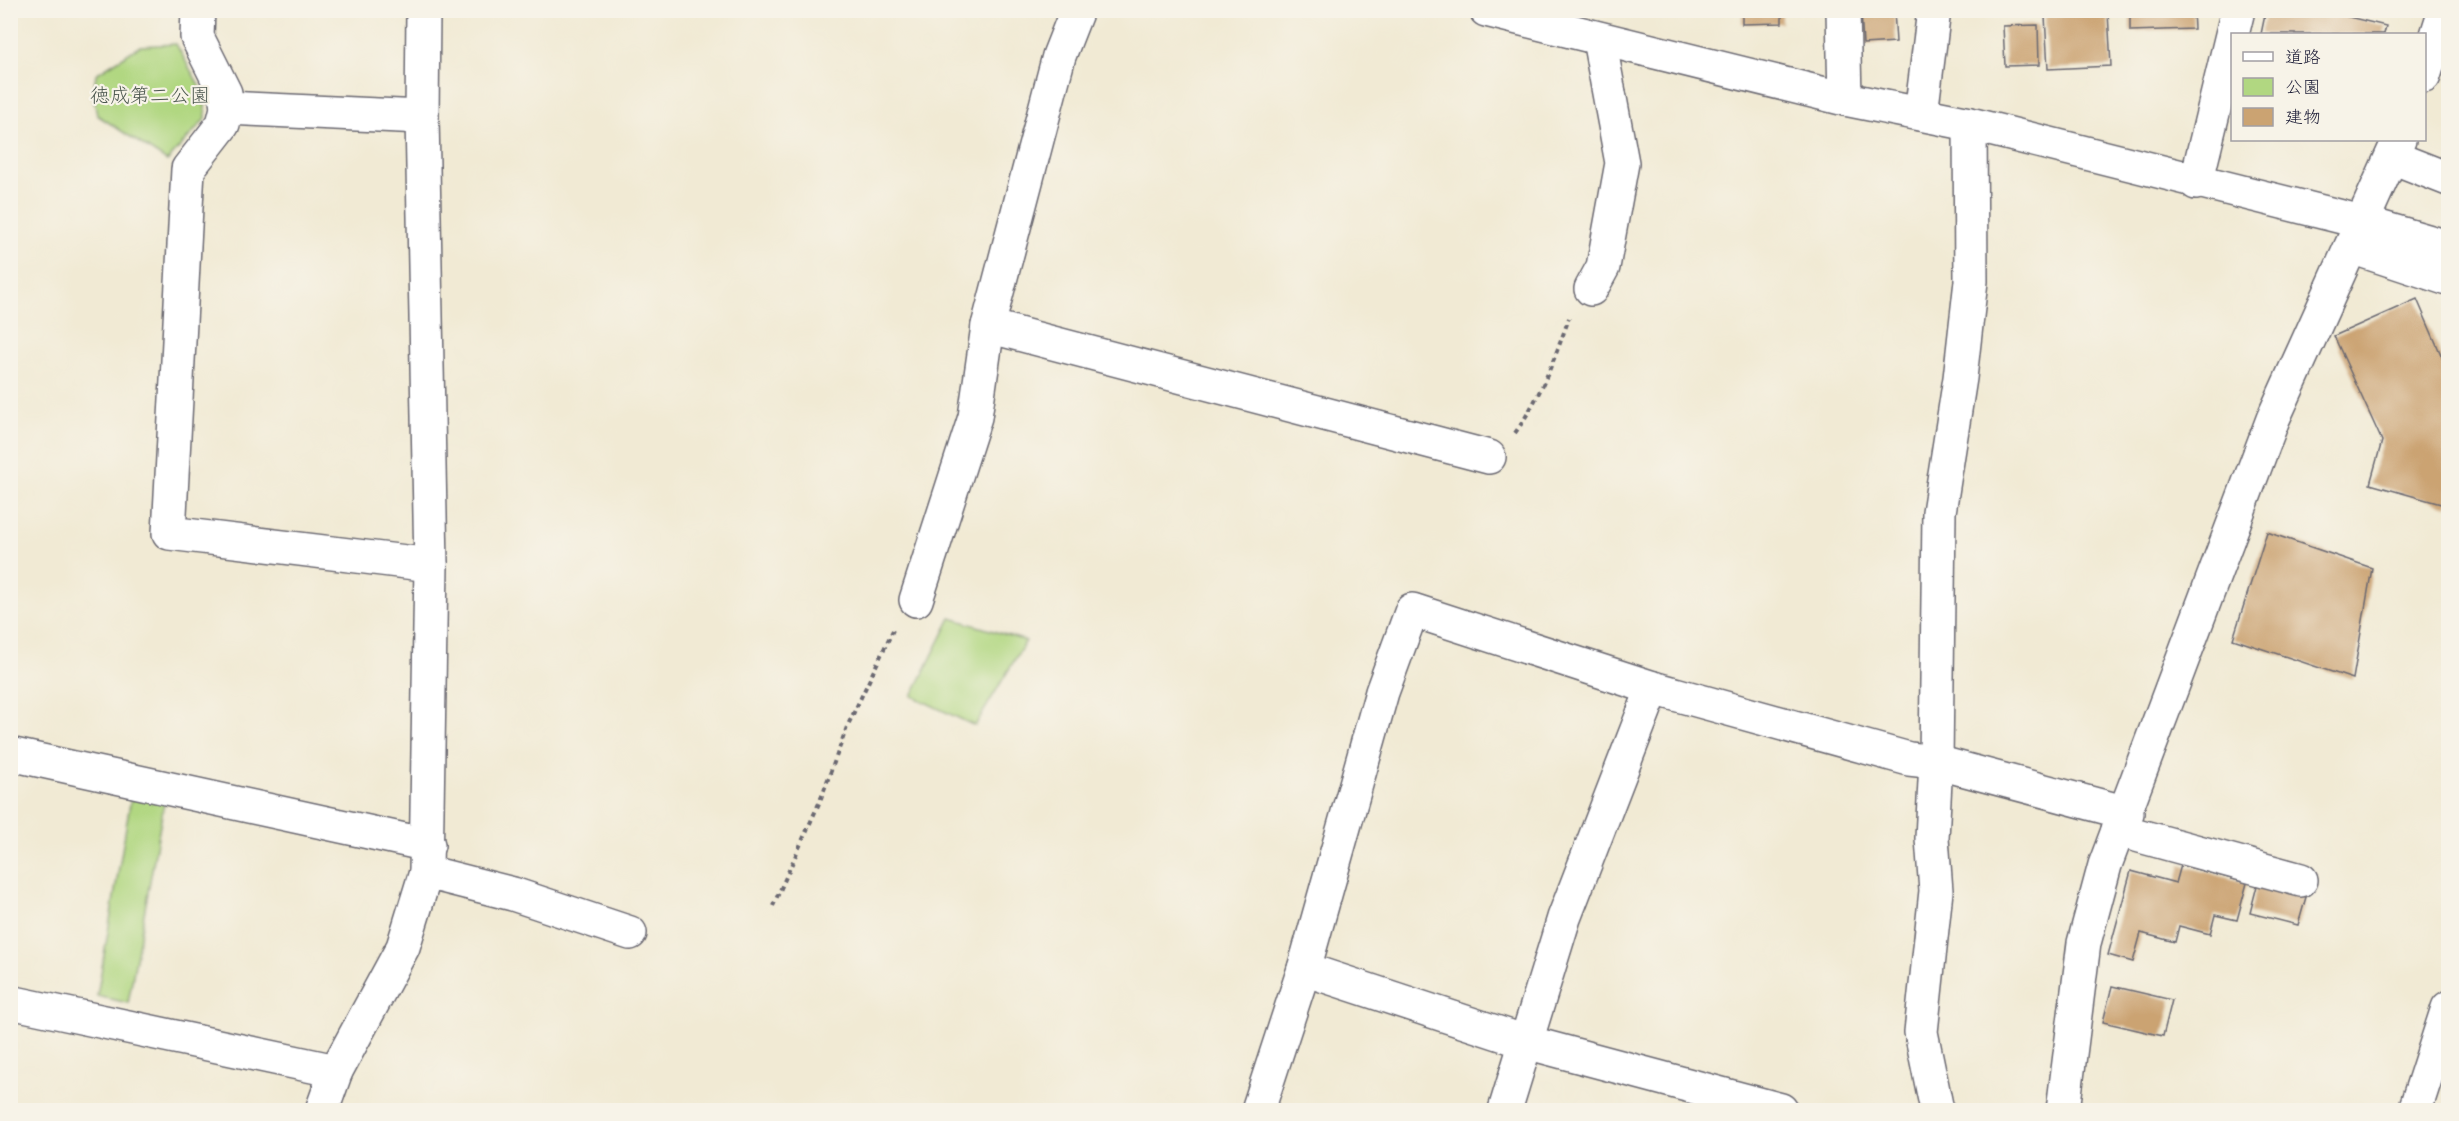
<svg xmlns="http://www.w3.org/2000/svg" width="2459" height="1121" font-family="'Comic Neue','Klee One',sans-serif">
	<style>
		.green { fill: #b1d781; stroke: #6a7c5e; stroke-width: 1.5 }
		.building { fill: #cba372 }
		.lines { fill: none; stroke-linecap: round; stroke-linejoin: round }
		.minor-casing { stroke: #6a6871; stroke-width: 36 }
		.path { stroke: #6a6871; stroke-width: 4; stroke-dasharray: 4.5 4.5; stroke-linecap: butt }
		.minor { stroke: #fff; stroke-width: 33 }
		.labels { text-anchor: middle; stroke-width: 4.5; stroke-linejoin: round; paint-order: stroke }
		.park-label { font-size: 20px; fill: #4d5850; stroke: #f7f3e8 }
	</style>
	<rect width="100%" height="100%" fill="#f7f3e8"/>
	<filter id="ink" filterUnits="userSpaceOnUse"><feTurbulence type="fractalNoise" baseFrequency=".0167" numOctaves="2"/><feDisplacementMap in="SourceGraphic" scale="12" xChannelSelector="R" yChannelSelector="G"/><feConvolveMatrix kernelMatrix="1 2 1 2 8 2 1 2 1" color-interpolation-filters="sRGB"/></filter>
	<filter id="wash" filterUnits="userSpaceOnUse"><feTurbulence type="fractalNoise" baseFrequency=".008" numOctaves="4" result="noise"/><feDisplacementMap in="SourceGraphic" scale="24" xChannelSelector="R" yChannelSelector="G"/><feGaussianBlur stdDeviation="1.35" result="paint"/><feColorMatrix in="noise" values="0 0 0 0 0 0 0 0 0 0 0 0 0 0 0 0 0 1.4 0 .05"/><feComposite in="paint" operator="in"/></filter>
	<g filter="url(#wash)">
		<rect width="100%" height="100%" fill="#f1ead4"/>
		<!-- green -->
		<g class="green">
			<polygon points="176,44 204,94 206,118 167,161 97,115 93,96 96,74 140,46"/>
			<polygon points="951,618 1026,641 975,726 912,696"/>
			<polygon points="133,786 166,792 128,1003 97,996"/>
		</g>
		<g id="blocks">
			<!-- building -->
			<g class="building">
				<polygon points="1742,10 1782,10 1782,23 1742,24"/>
				<polygon points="1861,10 1894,10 1896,42 1863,44"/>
				<polygon points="2130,10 2193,10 2194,29 2130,31"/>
				<polygon points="2266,10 2320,10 2386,26 2384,34 2261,34"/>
				<polygon points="2108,12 2111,66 2048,69 2045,16"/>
				<polygon points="2038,25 2039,65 2005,66 2003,26"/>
				<polygon points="2417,299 2448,371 2448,506 2370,484 2382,441 2334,336"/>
				<polygon points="2267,532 2372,568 2353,679 2233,639"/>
				<polygon points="2181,865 2247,883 2237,920 2215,915 2210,934 2179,926 2175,942 2141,933 2133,962 2108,955 2131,871 2176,883"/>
				<polygon points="2259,878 2308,890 2298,925 2250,913"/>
				<polygon points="2112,986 2172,1000 2163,1036 2103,1022"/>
			</g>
		</g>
	</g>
	<g filter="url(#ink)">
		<use href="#blocks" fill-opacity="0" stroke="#6a6871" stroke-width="1.5"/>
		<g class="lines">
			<!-- minor casing -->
			<g class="minor-casing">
				<g id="minor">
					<polyline points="198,10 197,37 225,93 227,108 223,124 188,169 169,533 431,565"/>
					<polyline points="1486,10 1845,99 1970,124 2362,222 2448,247"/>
					<polyline points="1843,10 1845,99"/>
					<polyline points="2424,76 2445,10"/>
					<polyline points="227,108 422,117"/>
					<polyline points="1921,114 1934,10"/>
					<polyline points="2392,157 2448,179"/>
					<polyline points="2196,183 2238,10"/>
					<polyline points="2351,247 2448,279"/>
					<polyline points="1591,289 1603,267 1622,163 1599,39"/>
					<polyline points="988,326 1489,457"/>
					<polyline points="916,600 975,417 988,326 1059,56 1077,10"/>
					<polyline points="10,754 428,845"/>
					<polyline points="2118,830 2301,880"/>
					<polyline points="426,872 513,894 630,933"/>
					<polyline points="1304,969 1526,1042 1781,1110"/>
					<polyline points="10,1002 336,1071"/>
					<polyline points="322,1110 336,1071 403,947 426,872 431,565 422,117 423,10"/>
					<polyline points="1258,1110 1304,969 1382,692 1412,610 1653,688 1909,759 1936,762 2127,813"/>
					<polyline points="1505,1110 1564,918 1653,688"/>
					<polyline points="1937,1110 1921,1032 1936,891 1932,838 1936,762 1939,512 1960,378 1971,281 1970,124"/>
					<polyline points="2063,1110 2084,943 2105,865 2273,419 2399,140"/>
					<polyline points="2415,1110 2448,1008"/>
				</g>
			</g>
			<!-- path -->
			<g class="path">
				<path d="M1515 433C1540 398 1555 358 1569 318"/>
				<polyline points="773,906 820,801 847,727 893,630"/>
			</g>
			<!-- minor -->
			<use href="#minor" class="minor"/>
		</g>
	</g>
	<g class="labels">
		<!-- park labels -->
		<g class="park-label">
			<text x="150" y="102">徳成第二公園</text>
		</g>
	</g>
	<!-- margin -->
	<rect width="2459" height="1121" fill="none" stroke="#f7f3e8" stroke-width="36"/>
	<!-- legend -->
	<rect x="2231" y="33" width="195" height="108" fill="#f7f3e8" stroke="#a29fa3" stroke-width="1.5"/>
	<rect x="2243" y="52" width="30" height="9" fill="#ffffff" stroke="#a29fa3" stroke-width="1.5"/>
	<text x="2285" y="63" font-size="18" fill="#22223b">道路</text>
	<rect x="2243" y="78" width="30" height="18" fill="#b1d781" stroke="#a29fa3" stroke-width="1.5"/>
	<text x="2285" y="93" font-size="18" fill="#22223b">公園</text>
	<rect x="2243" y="108" width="30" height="18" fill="#cba372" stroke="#a29fa3" stroke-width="1.5"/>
	<text x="2285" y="123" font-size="18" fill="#22223b">建物</text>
</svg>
